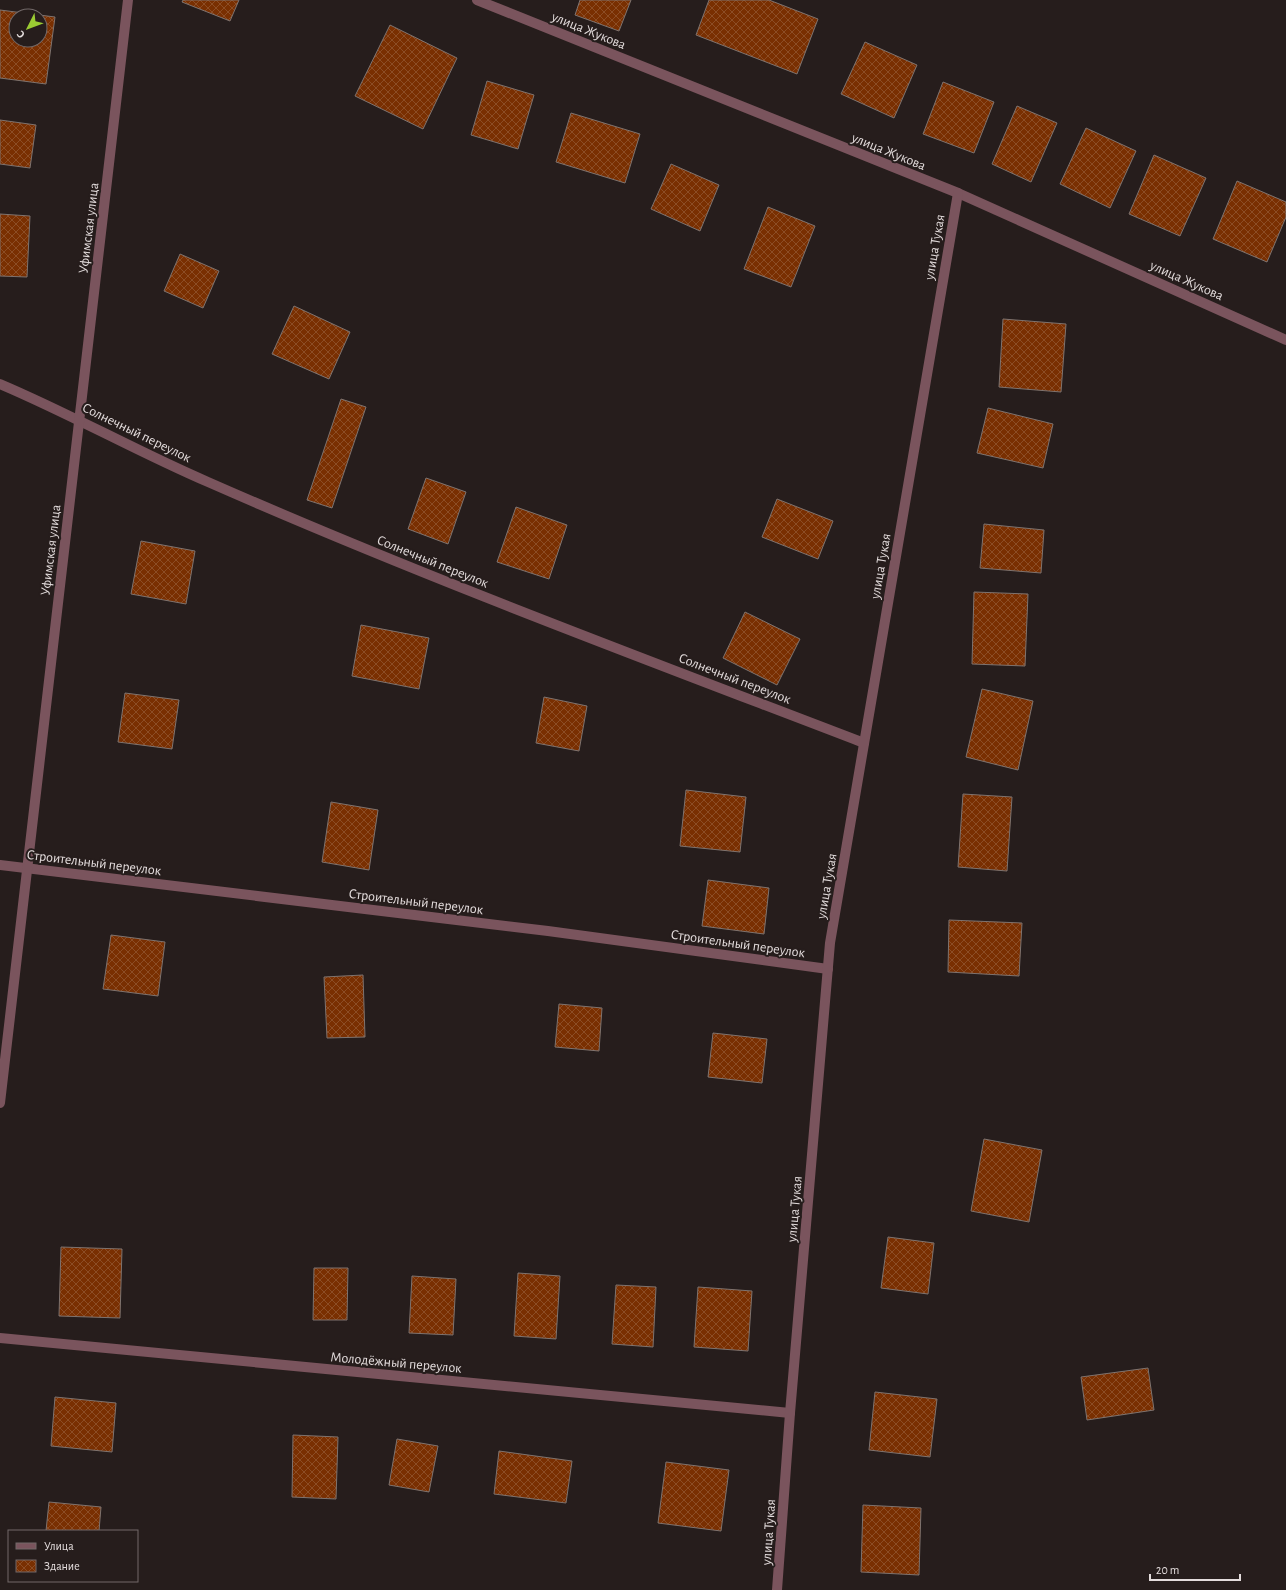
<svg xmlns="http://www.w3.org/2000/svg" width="1286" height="1590" font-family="'Alegreya Sans',sans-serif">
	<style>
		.building { fill: url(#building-cross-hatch); stroke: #7e736f; fill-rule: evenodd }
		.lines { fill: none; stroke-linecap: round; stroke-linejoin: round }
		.street { stroke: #7a545d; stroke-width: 10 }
		.labels { text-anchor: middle; stroke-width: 4; stroke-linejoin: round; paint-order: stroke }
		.street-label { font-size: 14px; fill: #e3dcdc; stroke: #261d1c }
	</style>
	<defs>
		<pattern id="building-cross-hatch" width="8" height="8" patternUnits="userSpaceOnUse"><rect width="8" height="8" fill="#792f01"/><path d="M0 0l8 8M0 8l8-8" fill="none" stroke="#8c4d25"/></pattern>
	</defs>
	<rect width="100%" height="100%" fill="#261d1c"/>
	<!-- building -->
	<g class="building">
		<polygon points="183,0 239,0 230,21 182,2"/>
		<polygon points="580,0 631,0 619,31 575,15"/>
		<polygon points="709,0 769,0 818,19 797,74 696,35"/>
		<path d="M0 10 55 17 46 84 0 78ZM16 16H40V40H16Z"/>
		<polygon points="390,25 457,58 423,129 355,96"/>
		<polygon points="865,42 917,65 894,118 841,94"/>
		<polygon points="487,81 534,95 518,149 471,135"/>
		<polygon points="943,82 994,102 974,153 923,134"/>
		<polygon points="1017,106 1057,123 1031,182 992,164"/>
		<polygon points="571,113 640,134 625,183 556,162"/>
		<polygon points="0,120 36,125 30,168 0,164"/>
		<polygon points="1086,128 1136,151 1110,208 1060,184"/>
		<polygon points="1154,155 1206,178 1180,236 1129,214"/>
		<polygon points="671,164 719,185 700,231 651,209"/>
		<polygon points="1237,181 1286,202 1286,217 1267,262 1213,239"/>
		<polygon points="768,207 815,226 791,287 744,269"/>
		<polygon points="0,214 30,216 27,277 0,276"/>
		<polygon points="180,254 219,271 203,308 164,291"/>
		<polygon points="294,306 350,332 329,379 272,354"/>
		<polygon points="1003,319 1066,324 1061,392 999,387"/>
		<polygon points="341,399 366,407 332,508 307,500"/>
		<polygon points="988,408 1053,424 1043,468 977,453"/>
		<polygon points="426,478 466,492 448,544 408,529"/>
		<polygon points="777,499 833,521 818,559 762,537"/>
		<polygon points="516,507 567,525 549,579 497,562"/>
		<polygon points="984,524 1044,530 1041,573 980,568"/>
		<polygon points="141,541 195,551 186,604 131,594"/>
		<polygon points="974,592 1028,594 1025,666 972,664"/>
		<polygon points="745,612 800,639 777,685 723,658"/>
		<polygon points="361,625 429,638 419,689 352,676"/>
		<polygon points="982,689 1033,701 1018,770 966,757"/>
		<polygon points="125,693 179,700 172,749 118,742"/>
		<polygon points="544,697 587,706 579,751 536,743"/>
		<polygon points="686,790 746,797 740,852 680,846"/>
		<polygon points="963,794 1012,797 1007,871 958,867"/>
		<polygon points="331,802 378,810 369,870 322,862"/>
		<polygon points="708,880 769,888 764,934 702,926"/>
		<polygon points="949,920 1022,923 1019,976 948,972"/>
		<polygon points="111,935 165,942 158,996 103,989"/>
		<polygon points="363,975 365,1037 327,1038 324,977"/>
		<polygon points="559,1004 602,1008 599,1051 555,1047"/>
		<polygon points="713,1033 767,1039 762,1083 708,1077"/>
		<polygon points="984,1139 1042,1150 1029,1222 971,1211"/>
		<polygon points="888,1237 934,1243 928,1294 881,1288"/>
		<polygon points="61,1247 122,1249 120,1318 59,1316"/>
		<polygon points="314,1268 348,1268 347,1320 313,1320"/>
		<polygon points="518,1273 560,1276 556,1339 514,1336"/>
		<polygon points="412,1276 456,1279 453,1335 409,1333"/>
		<polygon points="616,1285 656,1287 653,1347 612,1344"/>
		<polygon points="698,1287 752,1291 748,1351 694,1347"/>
		<polygon points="1148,1368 1154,1410 1087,1420 1081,1377"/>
		<polygon points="875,1392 937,1399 930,1457 869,1450"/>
		<polygon points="55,1397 116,1403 112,1452 51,1446"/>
		<polygon points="293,1435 338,1437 336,1499 292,1497"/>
		<polygon points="397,1439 438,1446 429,1492 389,1485"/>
		<polygon points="499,1451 572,1461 566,1503 494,1494"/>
		<polygon points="666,1462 729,1470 721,1531 658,1523"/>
		<polygon points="49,1502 101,1507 99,1531 46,1531"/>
		<polygon points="863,1505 921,1508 919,1575 861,1572"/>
	</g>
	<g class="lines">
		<!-- street -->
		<g class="street">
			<polyline points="477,0 958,193 1286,340"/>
			<path d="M0 384C71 414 138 452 208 482 424 577 645 659 864 743"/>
			<polyline points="0,865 548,931 828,969"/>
			<polyline points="0,1103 128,0"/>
			<polyline points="0,1338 790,1413"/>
			<polyline points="777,1590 790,1413 830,943 958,193"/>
		</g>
	</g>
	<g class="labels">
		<!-- street labels -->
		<g class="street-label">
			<text transform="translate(589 30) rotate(22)" y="5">улица Жукова</text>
			<text transform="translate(889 151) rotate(22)" y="5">улица Жукова</text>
			<text transform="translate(88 228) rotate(-83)" y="5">Уфимская улица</text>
			<text transform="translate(934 247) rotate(-80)" y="5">улица Тукая</text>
			<text transform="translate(1187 280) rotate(24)" y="5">улица Жукова</text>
			<text transform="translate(137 432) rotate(26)" y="5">Солнечный переулок</text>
			<text transform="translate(50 550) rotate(-83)" y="5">Уфимская улица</text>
			<text transform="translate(433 561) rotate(22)" y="5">Солнечный переулок</text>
			<text transform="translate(880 566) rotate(-80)" y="5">улица Тукая</text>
			<text transform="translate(735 678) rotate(21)" y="5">Солнечный переулок</text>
			<text transform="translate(94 862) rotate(7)" y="5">Строительный переулок</text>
			<text transform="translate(826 886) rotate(-80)" y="5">улица Тукая</text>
			<text transform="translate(416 901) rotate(7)" y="5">Строительный переулок</text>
			<text transform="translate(738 943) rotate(8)" y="5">Строительный переулок</text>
			<text transform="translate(794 1209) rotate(-85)" y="5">улица Тукая</text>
			<text transform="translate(396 1362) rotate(5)" y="5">Молодёжный переулок</text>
			<text transform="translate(768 1532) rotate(-86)" y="5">улица Тукая</text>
		</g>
	</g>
	<!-- legend -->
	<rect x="8" y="1530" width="130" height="52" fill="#261d1c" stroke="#726969"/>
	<rect x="16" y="1543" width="20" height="6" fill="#7a545d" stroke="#726969"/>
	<text x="44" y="1550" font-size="12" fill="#e3dcdc">Улица</text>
	<rect x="16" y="1560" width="20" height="12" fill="url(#building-cross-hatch)" stroke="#726969"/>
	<text x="44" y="1570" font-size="12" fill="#e3dcdc">Здание</text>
	<!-- north arrow -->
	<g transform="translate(28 28) rotate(228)"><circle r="19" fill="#261d1c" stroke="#726969"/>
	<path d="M0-3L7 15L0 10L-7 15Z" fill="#9bcb33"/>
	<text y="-6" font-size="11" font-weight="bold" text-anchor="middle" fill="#e3dcdc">С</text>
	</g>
	<!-- scale -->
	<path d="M1150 1574v6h90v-6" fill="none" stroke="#e3dcdc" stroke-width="2"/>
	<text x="1156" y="1574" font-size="12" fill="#e3dcdc" stroke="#261d1c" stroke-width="3" paint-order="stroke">20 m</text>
</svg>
